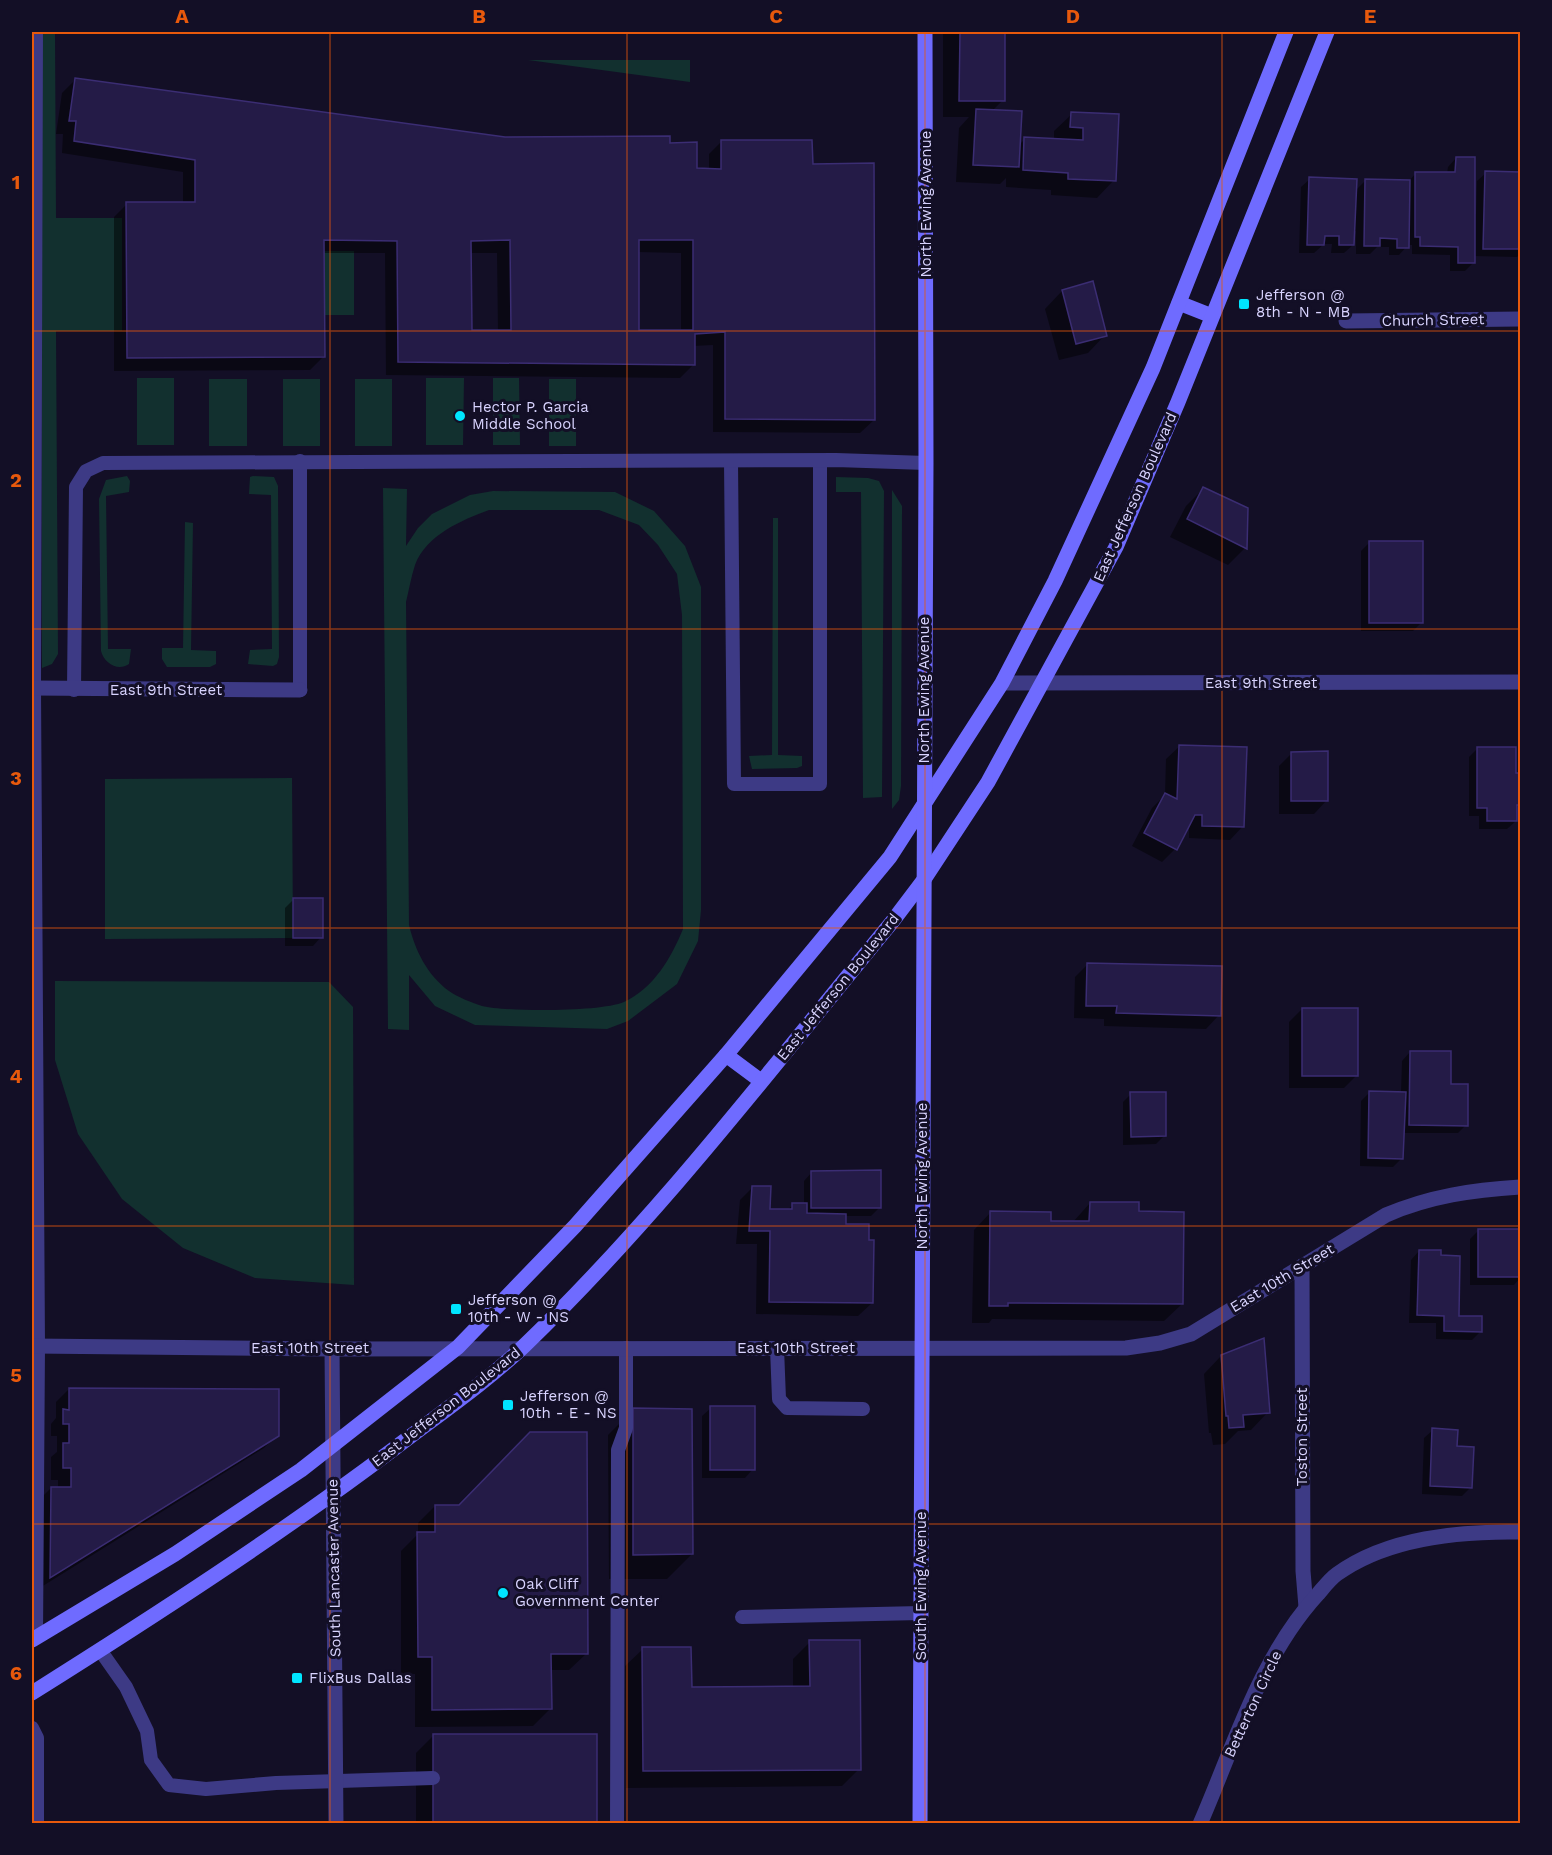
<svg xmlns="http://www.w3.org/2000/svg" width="1552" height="1855" font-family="'Work Sans',sans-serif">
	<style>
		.green { fill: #12302f; fill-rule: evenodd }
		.shadow { fill: #0007; fill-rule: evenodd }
		.building { fill: #241b47; stroke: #3b2d73; stroke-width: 1.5; fill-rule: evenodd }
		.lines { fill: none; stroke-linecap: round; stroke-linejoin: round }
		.lane { stroke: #3d3a85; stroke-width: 14 }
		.street { stroke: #3d3a85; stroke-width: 15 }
		.secondary { stroke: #6f6bff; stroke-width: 15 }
		.grid { fill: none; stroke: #e8590c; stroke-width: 1.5; stroke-opacity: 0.55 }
		.poi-dot { fill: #00e5ff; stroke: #130f26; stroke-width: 2 }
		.labels { text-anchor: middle; stroke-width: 6; stroke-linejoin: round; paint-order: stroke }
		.street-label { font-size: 15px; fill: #d9d4ff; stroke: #130f26 }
		.poi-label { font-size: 15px; fill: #d9d4ff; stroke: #130f26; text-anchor: start }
		.neatline { fill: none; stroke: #e8590c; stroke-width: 2 }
		.grid-label { font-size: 20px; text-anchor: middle; font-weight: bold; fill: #e8590c }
	</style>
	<rect width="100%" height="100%" fill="#130f26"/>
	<!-- green -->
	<g class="green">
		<polygon points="41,32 55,32 56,218 122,218 122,331 56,331 58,654 52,664 42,668"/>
		<polygon points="528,60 690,60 690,82"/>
		<rect x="324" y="251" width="30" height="64"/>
		<rect x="137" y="378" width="37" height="67"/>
		<polygon points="426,378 464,378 463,445 426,445"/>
		<polygon points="493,378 519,378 520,445 493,445"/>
		<rect x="209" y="379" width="38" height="67"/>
		<rect x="283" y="379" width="37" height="67"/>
		<rect x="355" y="379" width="37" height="67"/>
		<rect x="549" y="379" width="27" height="67"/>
		<path d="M127 476 130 481 129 492 106 496 108 649H131L129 664C118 672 104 663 101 651L99 499 106 480Z"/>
		<polygon points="253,476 274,477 278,486 279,657 277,664 273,666 248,664 250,650 272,649 271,495 249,494 250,477"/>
		<polygon points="836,477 868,478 879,481 884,491 882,797 863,798 861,492 836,492"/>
		<path d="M383 488 407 489 406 546 418 528 432 514 470 495 493 491 615 492 654 511 685 546 701 587V910L698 941 677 984 628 1021 607 1029 475 1025 435 1006 409 975V1030L388 1029ZM489 510H599L639 525 658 545 677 574 682 615 683 929C671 958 654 988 624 1002 601 1012 507 1012 482 1006 473 1003 457 997 449 991 427 975 415 950 409 925L406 602C409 590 411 577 415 565 426 535 462 520 489 510Z"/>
		<polygon points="892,490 902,506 901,786 899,800 892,809"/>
		<polygon points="773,518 778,518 778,755 802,756 802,766 797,768 752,769 749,756 772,755"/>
		<polygon points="185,522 193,523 191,650 216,651 216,664 210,667 167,667 162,659 162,648 183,648"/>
		<polygon points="292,778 293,938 105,939 105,779"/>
		<polygon points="55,981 329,982 353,1007 354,1285 255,1278 183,1248 122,1199 78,1134 55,1060"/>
	</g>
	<!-- shadow -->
	<g class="shadow">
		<polygon points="943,32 1004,32 1003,100 992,111 1019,145 1025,139 1054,140 1054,131 1072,114 1118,115 1114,180 1097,198 1051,195 1051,190 1006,187 1006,178 1000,184 956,182 959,128 969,117 943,117"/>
		<path d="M75 80 505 139 668 144 695 169 709 170V154L722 141 812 166 874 420 860 433 713 432V345L693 346V365L680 378 386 375 385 253H323V357L310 370 114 371V217L127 204H183V172L62 153 63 134H56L62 93ZM637 252 681 253V332H637ZM470 253H497L498 332H471Z"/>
		<polygon points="1456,158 1473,214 1476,214 1477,181 1486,173 1520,174 1520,254 1517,257 1473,256 1473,263 1465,271 1450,271 1450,255 1412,254 1412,245 1408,245 1399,255 1389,255 1389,247 1377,247 1370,254 1356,254 1356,231 1353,231 1353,245 1344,253 1331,253 1332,244 1324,244 1314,253 1299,253 1301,187 1310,179 1355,191 1365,181 1408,182 1416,173 1447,174 1448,167"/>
		<polygon points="1062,291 1105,335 1088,353 1059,360 1045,309"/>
		<polygon points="1203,489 1247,509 1245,548 1228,565 1170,537 1186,506"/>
		<polygon points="1370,542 1421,623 1413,631 1361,631 1361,551"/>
		<polygon points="1180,746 1243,826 1230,840 1189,838 1189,823 1175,849 1162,862 1132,846 1152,808 1165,795 1166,759"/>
		<polygon points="1477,749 1514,775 1520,805 1516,809 1516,821 1507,829 1479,829 1479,816 1469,816 1469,757"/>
		<polygon points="1292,753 1327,800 1314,814 1279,814 1279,766"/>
		<polygon points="294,899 321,937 313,946 285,946 285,908"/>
		<polygon points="1088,964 1219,1015 1206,1029 1104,1026 1104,1019 1074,1018 1075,977"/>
		<polygon points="1302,1009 1357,1075 1344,1088 1289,1088 1289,1022"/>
		<polygon points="1410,1052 1449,1086 1466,1125 1458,1133 1403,1133 1402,1158 1393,1167 1360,1166 1361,1101 1370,1092 1401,1093 1402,1061"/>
		<polygon points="1131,1094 1164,1136 1156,1144 1123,1145 1123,1102"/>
		<polygon points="812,1172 880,1207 871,1216 845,1216 845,1225 872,1303 858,1316 756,1314 757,1244 736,1244 740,1200 753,1187 768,1210 786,1211 793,1205 804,1205 804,1181"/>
		<polygon points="1090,1203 1137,1213 1182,1304 1164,1321 992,1319 989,1323 972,1323 974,1230 991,1212 1049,1222 1073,1222"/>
		<polygon points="1479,1230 1520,1230 1520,1278 1514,1285 1470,1285 1470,1239"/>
		<polygon points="1419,1251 1457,1317 1481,1331 1472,1340 1436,1339 1436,1323 1409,1323 1411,1260"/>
		<polygon points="1221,1356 1268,1412 1251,1430 1238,1431 1225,1444 1213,1445 1211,1433 1209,1433 1204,1374"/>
		<polygon points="69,1389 277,1435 264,1448 38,1589 38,1501 51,1488 58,1488 58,1480 51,1480 51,1457 57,1452 57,1436 51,1436 51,1424 56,1418 56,1402"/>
		<polygon points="711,1408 753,1469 745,1478 702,1478 702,1416"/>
		<polygon points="633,1410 692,1554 667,1579 609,1579 608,1435"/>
		<polygon points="1433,1430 1455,1448 1471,1487 1462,1496 1422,1494 1424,1438"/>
		<polygon points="435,1506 587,1653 569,1670 550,1670 550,1709 533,1726 415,1727 415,1674 401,1674 401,1551 418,1534 418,1523"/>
		<polygon points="810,1642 859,1769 842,1786 626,1788 625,1666 643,1649 690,1688 793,1688 793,1659"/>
		<polygon points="433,1736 595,1824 416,1824 416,1753"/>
	</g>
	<!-- building -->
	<g class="building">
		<polygon points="960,32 1005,32 1005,101 959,101"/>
		<path d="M75 78 505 137 670 136V143L697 142V168L721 169V140H812L813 164 874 163 875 420 725 419V332L695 334V365L398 362 397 241 324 240 325 357 127 358 126 202H195V160L74 141 76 121H69ZM510 240 511 330H472L471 241ZM639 240H693V330H639Z"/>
		<polygon points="976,109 1022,111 1019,167 973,165"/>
		<polygon points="1071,112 1119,114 1116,181 1068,179 1068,173 1023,170 1024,137 1083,140 1083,128 1070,127"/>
		<polygon points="1456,157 1475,157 1475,263 1458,263 1458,247 1420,246 1420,237 1415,237 1415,172 1455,172"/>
		<polygon points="1485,171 1520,172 1520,249 1483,249"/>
		<polygon points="1309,177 1357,179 1354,245 1339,245 1339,236 1325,236 1324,245 1307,245"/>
		<polygon points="1365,179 1410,180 1409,248 1397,248 1397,239 1380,238 1380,246 1364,246"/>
		<polygon points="1093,281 1107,336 1076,344 1062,290"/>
		<polygon points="1203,487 1248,508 1247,549 1187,519"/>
		<rect x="1369" y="541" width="54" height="82"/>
		<polygon points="1179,745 1247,747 1244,827 1202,826 1202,815 1195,815 1177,850 1144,833 1165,793 1177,799"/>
		<polygon points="1477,747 1516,747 1516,773 1520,773 1520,805 1517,805 1517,821 1487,821 1487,808 1477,808"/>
		<polygon points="1328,751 1328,801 1291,801 1291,752"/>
		<rect x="293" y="898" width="30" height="40"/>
		<polygon points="1087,963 1222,966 1221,1016 1116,1013 1117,1006 1086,1006"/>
		<rect x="1302" y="1008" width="56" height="68"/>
		<polygon points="1410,1051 1451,1051 1451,1084 1468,1084 1468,1126 1409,1125"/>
		<polygon points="1369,1091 1406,1092 1403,1159 1368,1158"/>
		<polygon points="1130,1092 1166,1092 1166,1136 1131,1137"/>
		<polygon points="881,1170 881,1208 811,1208 811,1171"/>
		<polygon points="752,1186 771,1186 770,1209 792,1209 792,1203 807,1203 807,1213 846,1214 846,1224 869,1224 869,1240 874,1240 873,1303 769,1302 770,1231 749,1231"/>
		<polygon points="1090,1202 1139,1202 1139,1211 1184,1212 1183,1304 1008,1303 1008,1306 989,1306 990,1211 1051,1212 1051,1221 1089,1221"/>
		<rect x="1478" y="1229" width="42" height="48"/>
		<polygon points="1419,1250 1441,1250 1441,1255 1460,1256 1459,1316 1482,1316 1482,1332 1444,1331 1444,1316 1417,1315"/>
		<polygon points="1264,1338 1270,1413 1243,1415 1244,1427 1229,1428 1228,1416 1226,1416 1221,1355"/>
		<polygon points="69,1388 279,1389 279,1436 50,1578 51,1487 71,1487 71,1468 63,1468 63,1443 69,1443 69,1424 63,1424 63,1409 69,1410"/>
		<rect x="710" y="1406" width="45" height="64"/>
		<polygon points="633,1408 692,1409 693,1554 633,1555"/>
		<polygon points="1432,1428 1458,1430 1457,1446 1474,1447 1472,1488 1430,1486"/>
		<polygon points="530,1432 587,1432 588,1654 551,1654 552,1709 432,1710 432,1657 418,1657 417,1532 435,1532 435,1505 459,1505"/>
		<polygon points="809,1640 860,1640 861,1770 643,1771 642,1647 691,1647 692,1687 810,1686"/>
		<rect x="433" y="1734" width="164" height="90"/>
	</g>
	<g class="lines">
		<!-- lane -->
		<g class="lane">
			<polyline points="300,461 300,690"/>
			<polyline points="731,461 734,784 820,784 820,461"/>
			<polyline points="74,690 76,487 86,471 103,463 836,460 926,463"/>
			<polyline points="777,1348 779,1399 787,1408 863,1409"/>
			<polyline points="742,1617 921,1613"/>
			<polyline points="36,1637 38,1346 34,688 36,32"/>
			<polyline points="100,1650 126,1687 147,1731 151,1760 169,1785 206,1789 276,1783 433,1778"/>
			<polyline points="32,1728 37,1738 37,1824"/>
			<polyline points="617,1824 618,1450 626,1428 626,1348"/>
		</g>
		<!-- street -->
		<g class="street">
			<polyline points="1346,321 1520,319"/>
			<polyline points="1002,683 1520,682"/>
			<polyline points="32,688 300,690"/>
			<polyline points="1302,1266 1303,1571 1306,1607"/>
			<path d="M32 1346 332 1349 1126 1348 1160 1343 1191 1334 1386 1215C1430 1196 1473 1190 1520 1187"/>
			<polyline points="332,1349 336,1824"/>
			<path d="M1200 1824C1234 1746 1260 1657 1318 1594 1324 1587 1330 1579 1337 1574 1388 1537 1460 1531 1520 1532"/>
		</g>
		<!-- secondary -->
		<g class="secondary">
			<polyline points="1179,303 1212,316"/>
			<polyline points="726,1055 761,1081"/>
			<polyline points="32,1640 175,1554 301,1470 458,1347 575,1226 726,1055 890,857 1002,683 1055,581 1153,368 1286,32"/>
			<path d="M32 1693C156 1615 278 1536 395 1448 438 1415 485 1383 524 1346 659 1216 773 1066 892 922L923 881 988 782 1116 547 1178 402 1327 32"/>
			<polyline points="920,1824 926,463 925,32"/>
		</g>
	</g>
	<!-- grid -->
	<path class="grid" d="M330 32V1824M627 32V1824M925 32V1824M1222 32V1824M32 331H1520M32 629H1520M32 928H1520M32 1226H1520M32 1524H1520"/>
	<!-- markers -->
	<g class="poi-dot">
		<rect x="1238" y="298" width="12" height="12" rx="3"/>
		<circle cx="460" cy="416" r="6"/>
		<rect x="450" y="1303" width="12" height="12" rx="3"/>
		<rect x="502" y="1399" width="12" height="12" rx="3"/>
		<circle cx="503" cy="1593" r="6"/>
		<rect x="291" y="1672" width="12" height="12" rx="3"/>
	</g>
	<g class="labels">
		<!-- street labels -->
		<g class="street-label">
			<text transform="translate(926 204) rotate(-90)" y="5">North Ewing Avenue</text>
			<text transform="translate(1433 320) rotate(-1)" y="5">Church Street</text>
			<text transform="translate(1135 497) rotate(-66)" y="5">East Jefferson Boulevard</text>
			<text x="1261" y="688">East 9th Street</text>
			<text x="166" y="695">East 9th Street</text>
			<text transform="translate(924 690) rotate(-90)" y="5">North Ewing Avenue</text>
			<text transform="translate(838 987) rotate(-51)" y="5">East Jefferson Boulevard</text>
			<text transform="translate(922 1176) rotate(-90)" y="5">North Ewing Avenue</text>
			<text transform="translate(1282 1278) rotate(-31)" y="5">East 10th Street</text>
			<text x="310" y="1353">East 10th Street</text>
			<text x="796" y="1353">East 10th Street</text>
			<text transform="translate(446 1407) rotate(-38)" y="5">East Jefferson Boulevard</text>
			<text transform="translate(1302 1437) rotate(-90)" y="5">Toston Street</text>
			<text transform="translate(334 1568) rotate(-91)" y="5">South Lancaster Avenue</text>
			<text transform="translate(921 1586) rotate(-90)" y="5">South Ewing Avenue</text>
			<text transform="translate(1253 1704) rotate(-65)" y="5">Betterton Circle</text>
		</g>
		<!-- poi labels -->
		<g class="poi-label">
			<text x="1256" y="300">Jefferson @<tspan x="1256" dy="17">8th - N - MB</tspan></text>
			<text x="472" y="412">Hector P. Garcia<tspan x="472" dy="17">Middle School</tspan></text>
			<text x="468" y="1305">Jefferson @<tspan x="468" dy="17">10th - W - NS</tspan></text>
			<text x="520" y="1401">Jefferson @<tspan x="520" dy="17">10th - E - NS</tspan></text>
			<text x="515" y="1589">Oak Cliff<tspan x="515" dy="17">Government Center</tspan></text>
			<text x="309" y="1683">FlixBus Dallas</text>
		</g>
	</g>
	<!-- border -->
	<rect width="1552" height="1855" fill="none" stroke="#130f26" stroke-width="66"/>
	<rect x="33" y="33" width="1486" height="1789" class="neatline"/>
	<g class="grid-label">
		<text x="182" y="23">A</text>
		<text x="479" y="23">B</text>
		<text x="776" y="23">C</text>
		<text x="1073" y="23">D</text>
		<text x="1370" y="23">E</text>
		<text x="16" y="189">1</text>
		<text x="16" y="487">2</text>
		<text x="16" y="785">3</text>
		<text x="16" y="1083">4</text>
		<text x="16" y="1382">5</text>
		<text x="16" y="1680">6</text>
	</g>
</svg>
